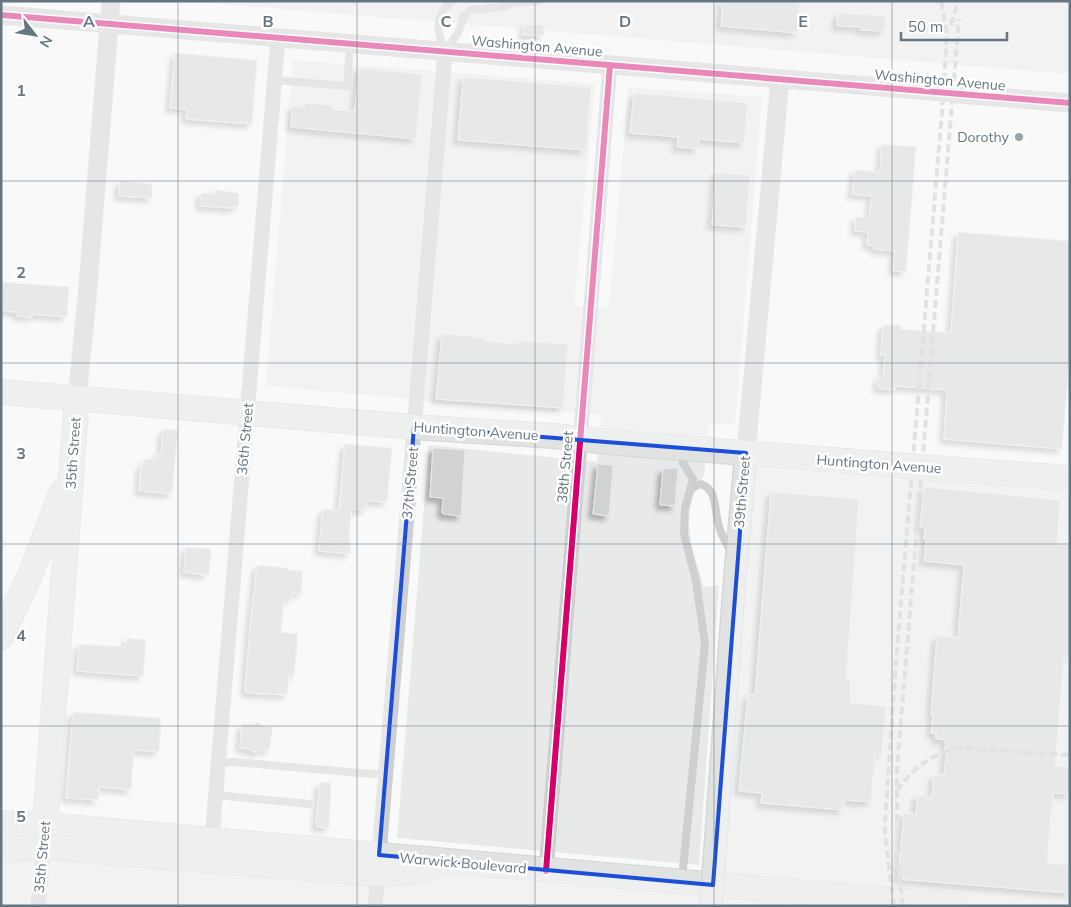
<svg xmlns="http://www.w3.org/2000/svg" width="1071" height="907" font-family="Mulish,sans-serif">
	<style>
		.built { fill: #e8e9e9 }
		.building { fill: #d0d2d3; stroke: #e8e8e8; filter: url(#shadow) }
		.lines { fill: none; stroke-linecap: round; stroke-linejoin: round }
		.secondary-casing { stroke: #d5d6d7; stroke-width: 24 }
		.primary-casing { stroke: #d5d6d7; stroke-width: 26 }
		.service { stroke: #cecfd0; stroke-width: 8 }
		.minor { stroke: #cecfd0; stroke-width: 15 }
		.tertiary { stroke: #cecfd0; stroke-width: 19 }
		.secondary { stroke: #e1e2e2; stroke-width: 21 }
		.primary { stroke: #e1e2e2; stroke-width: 24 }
		.rail { stroke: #c3c5c6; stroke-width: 4; stroke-dasharray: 8 4; stroke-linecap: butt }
		.secondary-bridge-casing { stroke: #d5d6d7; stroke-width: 24; stroke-linecap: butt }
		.primary-bridge-casing { stroke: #d5d6d7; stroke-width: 26; stroke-linecap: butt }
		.tertiary-bridge { stroke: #cecfd0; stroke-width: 19 }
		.secondary-bridge { stroke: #e1e2e2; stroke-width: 21 }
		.primary-bridge { stroke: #e1e2e2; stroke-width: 24 }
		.cycleway-casing { stroke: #fff; stroke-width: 9 }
		.cycleway { stroke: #d6006c; stroke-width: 6 }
		.marked { fill: none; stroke: #1d4ed8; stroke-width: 4; stroke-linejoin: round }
		.grid { fill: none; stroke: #657683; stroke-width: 1; stroke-opacity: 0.55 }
		.poi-dot { fill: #99a4ac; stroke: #fff; stroke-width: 2 }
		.labels { text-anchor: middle; stroke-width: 5; stroke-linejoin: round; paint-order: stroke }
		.street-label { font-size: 14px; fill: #657683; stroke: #fff }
		.poi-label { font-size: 14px; fill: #657683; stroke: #fff; text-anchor: end }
		.grid-label { font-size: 16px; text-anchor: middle; font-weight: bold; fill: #657683; stroke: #fff; stroke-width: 5; stroke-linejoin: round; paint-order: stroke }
	</style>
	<defs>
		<filter id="shadow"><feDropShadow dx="-4.5" dy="4.5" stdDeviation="2.5" flood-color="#0004"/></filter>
	</defs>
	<rect width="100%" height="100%" fill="#f9f9f9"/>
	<!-- built -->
	<g class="built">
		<polygon points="184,1 1070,1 1070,74"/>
		<polygon points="293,60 595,84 574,306 609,308 629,87 762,97 735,424 709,424 704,475 692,499 688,521 692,548 704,587 719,585 699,865 397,838 429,445 597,462 601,415 434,403 399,398 266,386"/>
		<polygon points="755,468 1070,491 1070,906 1,906 1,836 721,898"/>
	</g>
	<!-- building -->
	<g class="building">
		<polygon points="723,1 781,1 800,3 797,33 721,26"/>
		<polygon points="838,13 886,16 884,31 861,30 862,27 837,26"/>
		<polygon points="525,24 544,25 543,36 523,35"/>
		<polygon points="175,53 257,60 252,124 186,119 187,109 170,108"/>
		<polygon points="359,68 422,74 416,139 291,127 292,106 302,107 307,103 331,105 335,110 355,111"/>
		<polygon points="463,77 591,87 586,150 458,140"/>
		<polygon points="634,93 748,103 744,143 699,139 698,149 677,147 678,137 630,133"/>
		<polygon points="882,144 916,147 906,272 893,271 895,251 874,249 875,246 867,245 868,232 855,231 856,217 869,218 872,196 852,194 855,170 880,172"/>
		<polygon points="716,173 750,175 746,227 712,225"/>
		<polygon points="120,181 152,184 152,198 119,196"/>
		<polygon points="215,190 239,193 238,207 233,207 233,208 200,206 201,193 214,194"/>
		<polygon points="958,232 1070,241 1070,352 1062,449 944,439 947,390 895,386 895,390 878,388 878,377 883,378 885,355 881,355 883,325 901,325 900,329 951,333"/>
		<polygon points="1,282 69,287 67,317 32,314 32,317 17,316 18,312 1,311"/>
		<polygon points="442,334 469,336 484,339 484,341 517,344 517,341 568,344 563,408 436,399"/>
		<polygon points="163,429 178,430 172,494 139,491 141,465 144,465 145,459 157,460 158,453 161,453"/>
		<polygon points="345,444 392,448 387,502 367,501 366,510 351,509 349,542 351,542 350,554 319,551 323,509 339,510"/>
		<polygon points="433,448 465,450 461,516 444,514 442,513 443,498 430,497"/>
		<polygon points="598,464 613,465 609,516 593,514"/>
		<polygon points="678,468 675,506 660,505 663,469"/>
		<polygon points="924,487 1060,500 1057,544 1070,545 1070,657 1064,657 1055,766 1070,767 1070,794 1053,793 1047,863 1070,865 1070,893 898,879 904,813 916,814 917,795 932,797 934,775 944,775 947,750 945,750 946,740 936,739 936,733 931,733 933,715 931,715 937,636 958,637 964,565 924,561 926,539 924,539 925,528 920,527"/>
		<polygon points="771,492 859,499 846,680 851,680 850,703 886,706 882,754 875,754 871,802 844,800 843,810 761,803 762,793 739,791 748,695 755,695"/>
		<polygon points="186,547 211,549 209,574 205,574 204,575 184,572"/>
		<polygon points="259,565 287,568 287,570 303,571 301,594 293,592 292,600 284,600 281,632 298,634 294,676 289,676 287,695 247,693 245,691 251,617 257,566"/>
		<polygon points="127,638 146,640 143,676 77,671 79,644 126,647"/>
		<polygon points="73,712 161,718 159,752 134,750 131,790 99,787 98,800 66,798"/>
		<polygon points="258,721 263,726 273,727 269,750 260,750 258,752 253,752 250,749 240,748 242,724 254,725"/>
		<polygon points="320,782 331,783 329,828 317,827 316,824"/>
	</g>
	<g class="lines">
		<!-- secondary casing -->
		<g class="secondary-casing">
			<polyline id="secondary" points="734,589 746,453"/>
		</g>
		<!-- primary casing -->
		<g class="primary-casing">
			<g id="primary">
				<polyline points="1,392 414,427 553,436 619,443 896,465"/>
				<polyline points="933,468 1070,478"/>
				<polyline points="1,637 31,573 62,491"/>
				<polyline points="1,823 45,825 954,906"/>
				<polyline points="45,825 77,398"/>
				<polyline points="93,851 378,874 425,871"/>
			</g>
		</g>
		<!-- service -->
		<g class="service">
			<polyline points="514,3 539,1"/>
			<path d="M444 50C437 31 434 16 452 1"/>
			<polyline points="446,50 458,33 464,16 470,10 502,7 514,3 512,1"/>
			<polyline points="274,80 347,86 350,44"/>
			<path d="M691 488 701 484C718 491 714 508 718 523 720 533 726 542 731 552"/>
			<polyline points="218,763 234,762 372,774 386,773"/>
			<polyline points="216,795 309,804"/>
			<polyline points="682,879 705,644 696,581 684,534 685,508 693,479 683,463 685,450"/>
		</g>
		<!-- minor -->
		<g class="minor">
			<polyline points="212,839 278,38"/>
			<polyline points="379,855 445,52"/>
			<polyline points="546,871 610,65"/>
			<polyline points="38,906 44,840"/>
			<polyline points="375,906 378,874"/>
		</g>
		<!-- tertiary -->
		<g class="tertiary">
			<polyline points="1,15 931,91"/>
			<polyline points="959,94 1070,103"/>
			<polyline points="77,398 87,298 111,1"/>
			<polyline points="746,453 780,79"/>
		</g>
		<!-- secondary -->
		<use href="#secondary" class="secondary"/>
		<!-- primary -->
		<use href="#primary" class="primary"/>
		<!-- rail -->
		<g class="rail">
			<polyline points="951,25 958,1"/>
			<path d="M897 791C913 768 929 756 956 748L1070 755"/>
			<polyline points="894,906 885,834 885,821 896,661 942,112 947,33 941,1"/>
			<polyline points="903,906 897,858 897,768 959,19"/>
		</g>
		<!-- secondary-bridge casing -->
		<g class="secondary-bridge-casing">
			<polyline id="secondary-bridge" points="711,906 734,589"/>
		</g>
		<!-- primary-bridge casing -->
		<g class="primary-bridge-casing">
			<g id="primary-bridge">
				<polyline points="896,465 933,468"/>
				<path d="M1 852C31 844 63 848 93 851"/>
			</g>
		</g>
		<!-- tertiary-bridge -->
		<polyline class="tertiary-bridge" points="931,91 959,94"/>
		<!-- secondary-bridge -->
		<use href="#secondary-bridge" class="secondary-bridge"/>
		<!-- primary-bridge -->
		<use href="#primary-bridge" class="primary-bridge"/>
		<!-- cycleway casing -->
		<g class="cycleway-casing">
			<g id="cycleway">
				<polyline points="1,15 1070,103"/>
				<polyline points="546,871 610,65"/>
			</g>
		</g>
		<!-- cycleway -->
		<use href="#cycleway" class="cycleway"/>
	</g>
	<!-- marked area -->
	<path d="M0 0H1071V907H0ZM414 427 746 453 713 885 379 855Z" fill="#f9f9f9" fill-opacity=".55" fill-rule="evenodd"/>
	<path class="marked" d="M414 427 746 453 713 885 379 855Z"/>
	<!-- grid -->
	<path class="grid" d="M178 1V906M357 1V906M535 1V906M714 1V906M892 1V906M1 181H1070M1 363H1070M1 544H1070M1 726H1070"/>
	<!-- markers -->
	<circle class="poi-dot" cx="1019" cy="137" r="5"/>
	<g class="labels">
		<!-- street labels -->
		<g class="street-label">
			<text transform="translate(537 46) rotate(5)" y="5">Washington Avenue</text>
			<text transform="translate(940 80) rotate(5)" y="5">Washington Avenue</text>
			<text transform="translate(476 431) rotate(4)" y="5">Huntington Avenue</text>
			<text transform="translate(245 439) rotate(-85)" y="5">36th Street</text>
			<text transform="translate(73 453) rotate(-86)" y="5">35th Street</text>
			<text transform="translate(879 464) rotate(4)" y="5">Huntington Avenue</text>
			<text transform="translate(565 467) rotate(-85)" y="5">38th Street</text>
			<text transform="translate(410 483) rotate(-85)" y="5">37th Street</text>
			<text transform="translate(742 492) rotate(-85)" y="5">39th Street</text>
			<text transform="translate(42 857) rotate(-85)" y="5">35th Street</text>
			<text transform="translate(463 863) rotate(5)" y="5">Warwick Boulevard</text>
		</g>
		<!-- poi labels -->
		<g class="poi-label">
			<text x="1009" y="142">Dorothy</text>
		</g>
	</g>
	<g class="grid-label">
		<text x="89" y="27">A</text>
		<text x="268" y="27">B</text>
		<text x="446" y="27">C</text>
		<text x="625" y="27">D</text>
		<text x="803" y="27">E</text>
		<text x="21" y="96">1</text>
		<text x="21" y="278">2</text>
		<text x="21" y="459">3</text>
		<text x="21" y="641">4</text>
		<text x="21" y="822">5</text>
	</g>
	<!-- border -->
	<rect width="1071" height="907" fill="none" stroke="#657683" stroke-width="5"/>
	<!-- north arrow -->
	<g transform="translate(35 35) rotate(121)" stroke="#ffffff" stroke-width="4" paint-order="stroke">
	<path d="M0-4L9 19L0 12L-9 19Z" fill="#657683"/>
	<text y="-8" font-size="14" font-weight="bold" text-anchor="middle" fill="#657683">N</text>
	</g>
	<!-- scale -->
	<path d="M901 32v8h106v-8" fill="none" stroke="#657683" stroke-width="2.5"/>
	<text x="908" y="32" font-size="15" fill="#657683" stroke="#ffffff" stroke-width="4" paint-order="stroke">50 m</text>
</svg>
